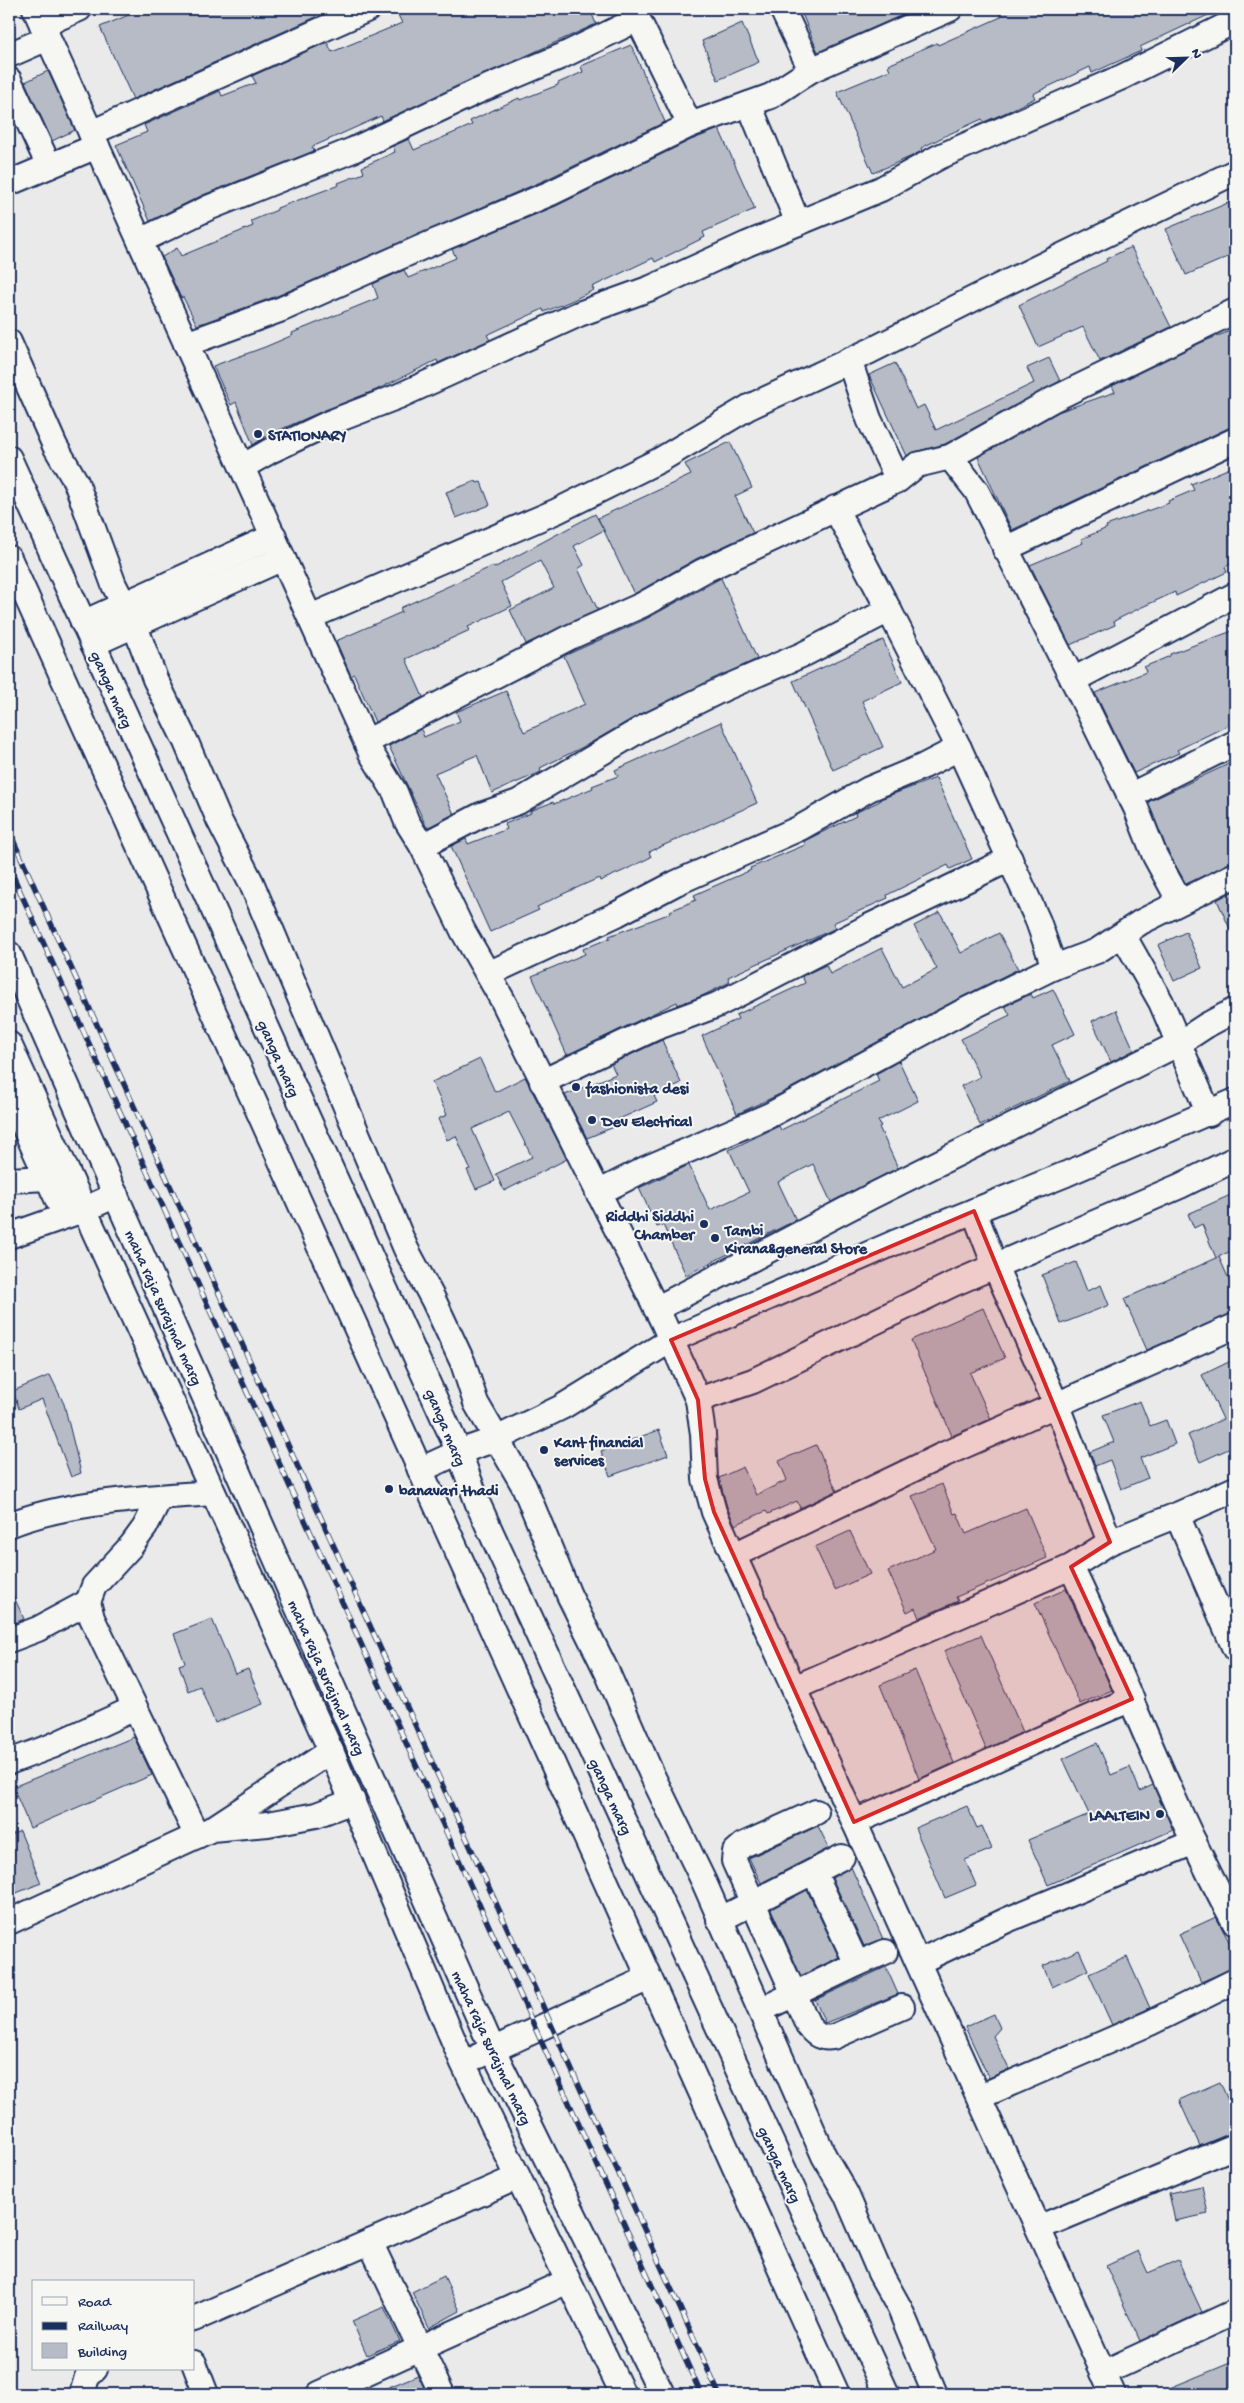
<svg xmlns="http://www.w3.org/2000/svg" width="1244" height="2403" font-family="'Gochi Hand',sans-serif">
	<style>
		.building { fill: #b6bbc6; stroke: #1b2f5e }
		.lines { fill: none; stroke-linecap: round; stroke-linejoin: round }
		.minor-casing { stroke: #1b2f5e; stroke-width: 28 }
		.minor { stroke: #f6f6f2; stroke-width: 24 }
		.rail-casing { stroke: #1b2f5e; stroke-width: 5.5 }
		.rail { stroke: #f6f6f2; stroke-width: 4; stroke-dasharray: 11; stroke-linecap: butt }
		.marked { fill: #d62828; fill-opacity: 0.2; stroke: #d62828; stroke-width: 4; stroke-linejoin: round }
		.poi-dot { fill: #1b2f5e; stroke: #f6f6f2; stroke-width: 2 }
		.labels { text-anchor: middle; stroke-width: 4; stroke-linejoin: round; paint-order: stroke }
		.poi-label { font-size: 16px; font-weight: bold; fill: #1b2f5e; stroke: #f6f6f2; text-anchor: start }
		.street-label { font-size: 16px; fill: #1b2f5e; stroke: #f6f6f2 }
	</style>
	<rect width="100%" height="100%" fill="#e9eae9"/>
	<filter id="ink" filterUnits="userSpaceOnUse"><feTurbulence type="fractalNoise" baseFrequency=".02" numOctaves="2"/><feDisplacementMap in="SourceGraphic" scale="10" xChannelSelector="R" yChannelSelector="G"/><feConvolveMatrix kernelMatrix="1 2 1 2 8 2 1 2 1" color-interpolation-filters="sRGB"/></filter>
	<g filter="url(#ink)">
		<!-- building -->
		<g class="building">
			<polygon points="143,9 312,9 316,17 133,99 100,27"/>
			<polygon points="395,9 590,9 596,24 383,121 381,116 312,147 314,151 203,195 150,221 116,145 147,132 144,125 220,91 222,96 256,83 252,76 327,42 332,52 402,23"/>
			<polygon points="800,9 916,9 818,52"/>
			<polygon points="998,9 1221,9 1140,47 1141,51 1092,73 1090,67 1033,94 1035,98 1007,112 984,122 982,119 947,135 921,148 922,151 910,157 873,173 837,92 890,70 888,65 914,54 913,53 937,43 938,45 1001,17"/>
			<polygon points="742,23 759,62 718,80 702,41"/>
			<polygon points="631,45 665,122 545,180 277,296 197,325 183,297 181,298 162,257 177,248 181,256 253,226 251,221 277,210 277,208 339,185 338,183 364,173 362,167 395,152 393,146 409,139 414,150 472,125 470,121 519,98 520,100 558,85 558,83 583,72 581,66"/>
			<polygon points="48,71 75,130 52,141 25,82"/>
			<polygon points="719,129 755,209 703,232 705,237 655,262 653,258 592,287 594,290 571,301 544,312 543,309 487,335 490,340 438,363 437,360 376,390 323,411 268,435 253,445 236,402 231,405 213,366 265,347 293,335 292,333 378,298 373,284 404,270 408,278 456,258 452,249 556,206 691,140"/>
			<polygon points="1235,200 1235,254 1186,275 1166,229"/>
			<polygon points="1131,247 1171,327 1100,361 1083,327 1038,347 1019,305 1107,261 1106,259"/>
			<polygon points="1235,329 1235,425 1012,530 978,457 1058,412 1115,392 1112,386 1200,343"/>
			<polygon points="1049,358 1060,381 945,444 914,452 907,456 869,375 895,363 916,409 924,405 936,430 1034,383 1027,368"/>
			<polygon points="730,442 752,488 735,496 753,533 696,559 634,594 598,518 691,475 685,464"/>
			<polygon points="1235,466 1235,562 1225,567 1227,572 1176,596 1175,592 1140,608 1114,621 1115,625 1070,645 1030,565 1083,543 1081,539 1107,528 1106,526 1169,503 1168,501 1194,490 1191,484"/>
			<polygon points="476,481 477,483 481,482 490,505 456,518 446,492"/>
			<polygon points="595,514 604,530 574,546 584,565 578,569 598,610 526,644 510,610 554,588 540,561 501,582 512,606 468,627 470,630 406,659 423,697 375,722 354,674 351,676 336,641 402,612 400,608 493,566 494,568"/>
			<polygon points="721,578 757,659 637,716 587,745 540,768 541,772 492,793 477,755 435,773 454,814 427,828 389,746 421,729 424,737 460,721 456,712 506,691 524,732 585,704 564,656 644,620"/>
			<polygon points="1235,630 1235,722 1177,750 1179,753 1134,773 1095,693 1146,672 1144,667 1170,656 1170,654"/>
			<polygon points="883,640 902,682 862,701 883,747 833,770 793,681"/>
			<polygon points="721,722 757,803 649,852 651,857 623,871 600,881 599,878 563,894 537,907 539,910 490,932 451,846 466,839 468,844 507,829 505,824 531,813 530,811 553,802 554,804 593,788 592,786 618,776 615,770"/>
			<polygon points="1235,761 1235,861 1186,884 1167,850 1148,802"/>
			<polygon points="936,778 972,859 950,869 948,865 887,895 888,898 833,923 836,928 728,977 730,982 702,996 678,1005 677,1002 567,1055 532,976 585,954 583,949 610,938 609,936 671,913 670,911 696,900 694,895 751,870 750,868 805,845 804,841 856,816 855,813 880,801 880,799"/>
			<polygon points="1235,890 1235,940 1217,900"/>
			<polygon points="940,912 961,953 999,933 1018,969 956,1000 780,1094 737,1114 702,1036 738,1019 736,1015 805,983 802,976 826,965 830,974 882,948 902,987 937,969 914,926"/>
			<polygon points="1186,932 1202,968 1174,981 1158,945"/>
			<polygon points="1053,989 1075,1034 1052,1045 1070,1081 980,1125 961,1086 980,1077 961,1039 1010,1015 1005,1006 1031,994 1033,998"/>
			<polygon points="1116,1010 1134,1050 1111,1062 1092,1021"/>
			<polygon points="662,1040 681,1083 654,1096 657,1102 617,1120 619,1125 587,1138 565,1095 616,1074 611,1064"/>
			<polygon points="480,1059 495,1092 525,1077 567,1159 504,1191 496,1174 532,1157 509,1112 472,1129 495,1181 476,1189 467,1170 470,1169 456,1136 447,1140 438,1119 447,1115 432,1082"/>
			<polygon points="899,1061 918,1101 878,1121 881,1126 879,1127 898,1168 831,1202 813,1164 778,1182 796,1220 686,1275 663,1225 657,1227 639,1188 689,1165 710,1210 749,1192 729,1150 779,1126 781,1130 879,1081 876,1074"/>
			<polygon points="1235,1193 1235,1208 1232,1210 1235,1218 1235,1249 1216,1258 1202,1224 1194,1228 1188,1214"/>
			<polygon points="1219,1257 1235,1293 1235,1312 1147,1350 1124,1299"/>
			<polygon points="1076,1262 1087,1291 1101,1285 1109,1305 1061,1324 1042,1275"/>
			<polygon points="983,1308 1005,1358 970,1373 991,1419 952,1436 911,1340"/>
			<polygon points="1235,1359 1235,1446 1200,1462 1188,1435 1223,1419 1202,1375"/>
			<polygon points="50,1375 64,1404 81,1473 71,1477 42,1399 19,1409 13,1391"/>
			<polygon points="1140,1401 1150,1426 1166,1420 1175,1444 1140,1458 1148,1478 1121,1489 1110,1460 1095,1466 1090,1452 1114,1442 1103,1415"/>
			<polygon points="659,1430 668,1455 610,1476 601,1451"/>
			<polygon points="816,1445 837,1491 800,1508 797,1501 768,1514 766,1511 735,1525 727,1507 719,1478 743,1467 756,1495 787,1480 779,1461"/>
			<polygon points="942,1484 954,1514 957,1513 966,1534 1026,1508 1047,1558 956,1597 958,1601 919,1618 915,1608 907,1612 888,1571 936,1549 912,1496"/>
			<polygon points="850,1531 870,1574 835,1590 815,1547"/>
			<polygon points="9,1586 24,1619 9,1625"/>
			<polygon points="1066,1589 1112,1690 1080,1704 1035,1603"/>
			<polygon points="212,1619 235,1674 248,1669 263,1704 215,1723 200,1686 188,1691 179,1665 185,1663 174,1634"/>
			<polygon points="981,1635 1023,1732 986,1749 944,1651"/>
			<polygon points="915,1670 954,1763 919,1779 880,1685"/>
			<polygon points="134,1737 152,1775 30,1828 13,1787"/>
			<polygon points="1097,1743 1111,1775 1130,1767 1140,1791 1153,1785 1173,1830 1048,1885 1028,1840 1089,1814 1063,1759"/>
			<polygon points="967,1806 977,1828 982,1826 992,1849 965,1860 976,1885 945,1898 915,1828"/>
			<polygon points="818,1826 829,1848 761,1883 749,1858"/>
			<polygon points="20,1831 41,1883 14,1894 9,1879 9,1836"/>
			<polygon points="851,1867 883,1939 864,1946 832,1878"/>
			<polygon points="807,1890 839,1957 801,1976 771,1909"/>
			<polygon points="1216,1917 1235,1953 1235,1967 1201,1982 1179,1934"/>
			<polygon points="1079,1950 1088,1970 1052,1987 1043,1966"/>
			<polygon points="1127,1957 1150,2008 1112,2025 1089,1974"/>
			<polygon points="886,1967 898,1994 825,2023 815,2000"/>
			<polygon points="994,2014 1000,2028 993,2036 1009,2069 989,2078 965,2027"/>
			<polygon points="1220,2082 1235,2116 1235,2132 1200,2146 1179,2100"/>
			<polygon points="1202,2186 1208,2214 1175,2221 1169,2193"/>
			<polygon points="1138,2251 1148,2273 1178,2260 1202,2312 1140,2341 1106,2266"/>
			<polygon points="444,2276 460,2311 429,2328 412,2292"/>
			<polygon points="384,2307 400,2341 367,2355 352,2321"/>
			<polygon points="1235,2361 1235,2394 1155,2394"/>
			<polygon points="418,2375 427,2394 372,2394"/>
		</g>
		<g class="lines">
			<!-- minor casing -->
			<g class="minor-casing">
				<g id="minor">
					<polyline points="35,9 371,753 395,792 407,822 422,846 463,931 502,999 663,1322 698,1400 703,1434 705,1479 714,1512 1113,2394"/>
					<polyline points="633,9 690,125 771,96 811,70 782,9"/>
					<polyline points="42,25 79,9"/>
					<polyline points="9,55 48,38"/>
					<polyline points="811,70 950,9"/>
					<polyline points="9,80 49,166"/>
					<polyline points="749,104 798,223"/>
					<polyline points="91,133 368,9"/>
					<polyline points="9,183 97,146"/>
					<polyline points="140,241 208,208 353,150 476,92 562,56 638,19"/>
					<polyline points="9,342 55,446 76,482 114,585 135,626 155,679 186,742 219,820 251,882 406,1249 433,1299 463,1363 476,1403 524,1486 569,1595 607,1672 652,1775 704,1882 824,2156 846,2194 880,2273 900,2309 935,2394"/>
					<polyline points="186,344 282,309 420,248 551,193 690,125"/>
					<polyline points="849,360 869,419 898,480"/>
					<polyline points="950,457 976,490 1073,680 1136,808 1155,856 1180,902"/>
					<polyline points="9,458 459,1452 478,1504 887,2394"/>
					<polyline points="242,467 270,451 329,423 399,396 579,314 651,288 747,244 881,189 939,157 1122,77 1235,21"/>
					<polyline points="1005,549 1235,440"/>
					<polyline points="9,558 837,2394"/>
					<polyline points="889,610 959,748"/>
					<polyline points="310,617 557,511 660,460 749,407 870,351 979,296 1235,172"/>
					<polyline points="83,623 274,536"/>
					<polyline points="93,644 283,558"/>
					<polyline points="1073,680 1235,595"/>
					<polyline points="366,742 568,638 642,605 703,571 898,480 917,465 950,457 1052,400 1235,311"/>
					<polyline points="1129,796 1235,743"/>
					<polyline points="422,846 481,815 518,802 643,728 725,688 804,654 889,610 835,508"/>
					<polyline points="1123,935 1161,1002 1209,1114"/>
					<polyline points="9,954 493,2050 662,2394"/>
					<polyline points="488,974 617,914 676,883 800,828 869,789 924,766 959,748 1038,921 1054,967"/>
					<polyline points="9,1044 331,1751 463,2063 623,2394"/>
					<polyline points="542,1082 655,1028 717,1005 870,926 1010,859"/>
					<polyline points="9,1094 65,1216"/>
					<polyline points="9,1180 47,1178"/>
					<polyline points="598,1193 647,1168 770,1115 962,1012 1054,967 1097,951 1141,922 1235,875"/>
					<polyline points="974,1211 995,1266 1057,1406 1110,1542"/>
					<polyline points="9,1236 83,1210 116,1195"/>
					<polyline points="656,1309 872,1196 1178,1044 1207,1025 1235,1010"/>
					<polyline points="698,1400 753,1381 953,1284 1180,1186 1235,1159"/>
					<polyline points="420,1470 459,1452 496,1439 562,1407 671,1340 894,1243 1066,1174 1235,1101"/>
					<polyline points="160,1497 145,1527 131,1546 94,1586 88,1602 92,1618 197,1836"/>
					<polyline points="1177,1515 1235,1489"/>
					<path d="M9 1525C68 1501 149 1498 213 1493"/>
					<polyline points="734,1555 945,1454 1235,1326"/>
					<polyline points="9,1640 38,1629 88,1602"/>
					<path d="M1235 1649 1177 1515 1110 1542 1071 1567C1128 1684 1172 1809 1235 1923"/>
					<polyline points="794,1688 1071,1567"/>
					<polyline points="9,1762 52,1746 135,1708"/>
					<path d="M816 1812 743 1845 735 1852 734 1861 809 2027C816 2035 821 2039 833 2037L902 2007"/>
					<path d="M854 1822C948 1783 1038 1738 1132 1699"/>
					<polyline points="215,1827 331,1751"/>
					<polyline points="814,1872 857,1964 885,1952"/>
					<polyline points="719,1920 842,1857"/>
					<polyline points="9,1922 212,1829 268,1824 316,1815 353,1801"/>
					<polyline points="918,1962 1007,1920 1194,1842"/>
					<polyline points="761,2010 857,1964"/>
					<polyline points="479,2056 649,1978"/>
					<polyline points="979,2097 1150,2023 1235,1981"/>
					<polyline points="1038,2228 1235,2146"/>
					<polyline points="370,2242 442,2394"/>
					<polyline points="194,2319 518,2177"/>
					<polyline points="194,2363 206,2394"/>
					<polyline points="1103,2373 1235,2312"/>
					<polyline points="82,2394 87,2377 95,2369"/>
					<polyline points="319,2394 568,2281"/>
				</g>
			</g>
			<!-- minor -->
			<use href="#minor" class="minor"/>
			<!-- rail casing -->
			<g class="rail-casing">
				<g id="rail">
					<polyline points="9,831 719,2394"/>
					<polyline points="9,867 701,2394"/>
				</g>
			</g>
			<!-- rail -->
			<use href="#rail" class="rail"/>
		</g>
	</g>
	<!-- marked area -->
	<path class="marked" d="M974 1211 1110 1542 1071 1567 1132 1699 854 1822 714 1512 705 1479 698 1400 671 1340Z"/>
	<!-- markers -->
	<g class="poi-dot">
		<circle cx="258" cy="434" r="5"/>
		<circle cx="576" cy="1087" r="5"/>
		<circle cx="592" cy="1120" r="5"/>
		<circle cx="704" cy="1224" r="5"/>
		<circle cx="715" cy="1238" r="5"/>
		<circle cx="544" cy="1450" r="5"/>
		<circle cx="389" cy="1489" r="5"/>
		<circle cx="1160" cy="1814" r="5"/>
	</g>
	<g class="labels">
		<!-- poi labels -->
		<g class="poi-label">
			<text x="268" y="440">STATIONARY</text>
			<text x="586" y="1093">fashionista desi</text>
			<text x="602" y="1126">Dev Electrical</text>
			<text x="694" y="1221" text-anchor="end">Riddhi Siddhi<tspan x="694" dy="18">Chamber</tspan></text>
			<text x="725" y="1235">Tambi<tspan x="725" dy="18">Kirana&amp;general Store</tspan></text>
			<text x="554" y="1447">Kant financial<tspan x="554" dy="18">services</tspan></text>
			<text x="399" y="1495">banavari thadi</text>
			<text x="1150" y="1820" text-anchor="end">LAALTEIN</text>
		</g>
		<!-- street labels -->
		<g class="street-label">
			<text transform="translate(113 689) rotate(66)" y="6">ganga marg</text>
			<text transform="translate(280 1058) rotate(66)" y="6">ganga marg</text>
			<text transform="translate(165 1307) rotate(66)" y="6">maha raja surajmal marg</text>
			<text transform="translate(447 1427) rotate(67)" y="6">ganga marg</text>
			<text transform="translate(328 1677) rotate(66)" y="6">maha raja surajmal marg</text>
			<text transform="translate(612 1796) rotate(65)" y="6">ganga marg</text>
			<text transform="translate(493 2047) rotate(65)" y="6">maha raja surajmal marg</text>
			<text transform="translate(781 2164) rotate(65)" y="6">ganga marg</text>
		</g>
	</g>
	<!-- margin -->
	<rect width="1244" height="2403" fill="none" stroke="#f6f6f2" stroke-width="30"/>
	<rect x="15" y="15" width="1214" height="2373" fill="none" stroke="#1b2f5e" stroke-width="2" filter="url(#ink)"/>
	<!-- legend -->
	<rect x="32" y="2280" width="162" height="90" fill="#f6f6f2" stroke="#9ea6b7"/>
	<rect x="42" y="2297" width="25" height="8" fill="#f6f6f2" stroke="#9ea6b7"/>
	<text x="78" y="2306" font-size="15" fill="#1b2f5e">Road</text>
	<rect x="42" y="2322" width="25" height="8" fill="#1b2f5e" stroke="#9ea6b7"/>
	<text x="78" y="2330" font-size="15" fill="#1b2f5e">Railway</text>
	<rect x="42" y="2343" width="25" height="15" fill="#b6bbc6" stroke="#9ea6b7"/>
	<text x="78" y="2356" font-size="15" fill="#1b2f5e">Building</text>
	<!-- north arrow -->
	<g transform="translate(1186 58) rotate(67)" stroke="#f6f6f2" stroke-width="4" paint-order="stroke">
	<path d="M0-4L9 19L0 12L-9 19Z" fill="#1b2f5e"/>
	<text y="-8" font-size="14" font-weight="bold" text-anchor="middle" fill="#1b2f5e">N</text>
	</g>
</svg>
